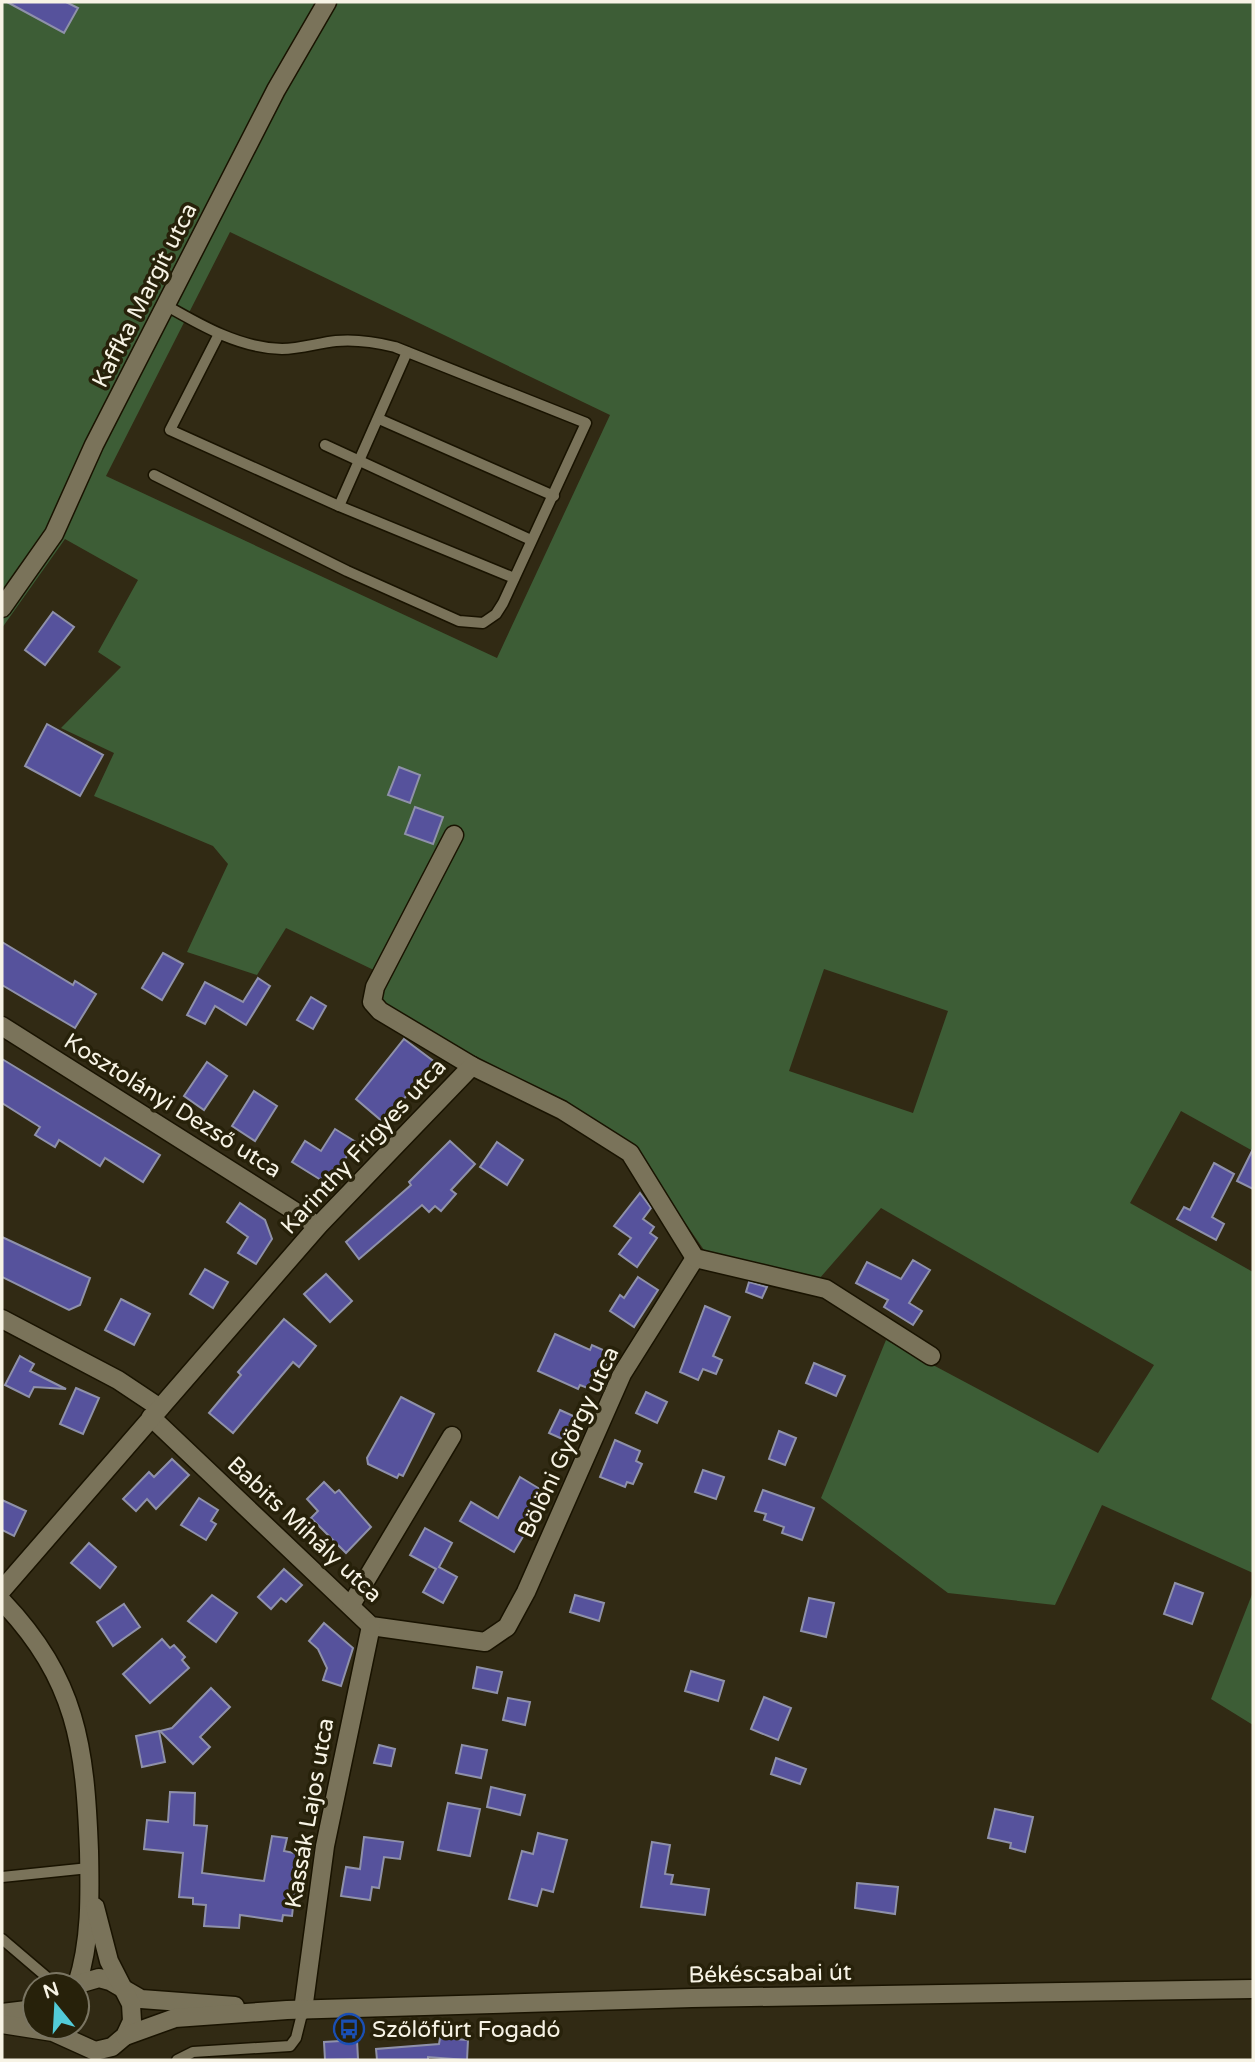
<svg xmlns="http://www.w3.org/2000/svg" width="1255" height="2062" font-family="'Varela Round',sans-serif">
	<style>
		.green { fill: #3d5d36; fill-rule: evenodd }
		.building { fill: #56529c; stroke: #8f91aa; stroke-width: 2 }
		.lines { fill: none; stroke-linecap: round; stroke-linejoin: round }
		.service-casing { stroke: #191300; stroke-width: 13 }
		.minor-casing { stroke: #191300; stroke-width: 21 }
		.tertiary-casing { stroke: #191300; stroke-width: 21 }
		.service { stroke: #7a735a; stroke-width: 10 }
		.minor { stroke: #7a735a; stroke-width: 18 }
		.tertiary { stroke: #7a735a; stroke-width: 18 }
		.labels { text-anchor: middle; stroke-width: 7; stroke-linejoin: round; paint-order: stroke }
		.street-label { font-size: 23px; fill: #f7f3e5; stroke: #27210a }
		.poi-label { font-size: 23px; fill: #f7f3e5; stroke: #27210a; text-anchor: start }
	</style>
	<rect width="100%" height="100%" fill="#312a14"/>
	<!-- green -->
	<g class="green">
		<path d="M2 2H1253V1151L1181 1111 1130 1203 1253 1272V1573L1102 1505 1055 1605 948 1593 821 1498 886 1340 1098 1453 1154 1365 881 1208 819 1279 704 1250 631 1145 383 1004 380 973 286 928 257 975 187 952 228 864 213 846 94 796 114 753 61 728 121 667 98 652 138 580 65 539 2 628ZM230 232 610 415 497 658 106 476ZM824 969 948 1011 913 1113 789 1071Z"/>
		<polygon points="1253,1592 1253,1725 1211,1699"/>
	</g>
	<!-- building -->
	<g class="building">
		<polygon points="7,2 66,2 78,8 64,33"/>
		<polygon points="53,612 74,627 45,665 25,650"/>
		<polygon points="47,724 103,755 80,796 25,766"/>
		<polygon points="399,767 420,775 410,803 388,795"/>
		<polygon points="415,807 443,817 433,844 405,834"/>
		<polygon points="2,942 73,985 75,981 96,994 75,1028 2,985"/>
		<polygon points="163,953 183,964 162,1000 142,988"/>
		<polygon points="258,978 270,986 246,1025 215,1006 205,1024 187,1015 205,982 243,1002"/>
		<polygon points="311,997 326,1006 313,1029 297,1020"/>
		<polygon points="404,1039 436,1063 383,1122 356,1099"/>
		<polygon points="2,1059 160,1155 143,1182 105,1158 100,1166 59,1140 55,1147 35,1135 40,1127 2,1103"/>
		<polygon points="207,1062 227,1076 204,1110 184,1096"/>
		<polygon points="254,1091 277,1106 255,1141 232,1126"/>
		<polygon points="335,1129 356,1142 332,1179 321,1180 292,1162 305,1141 321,1151"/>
		<polygon points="450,1141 475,1164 451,1190 456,1194 441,1211 435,1206 429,1212 422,1205 359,1259 346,1242 411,1185 409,1182"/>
		<polygon points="497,1142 523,1160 507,1185 480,1167"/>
		<polygon points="1253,1149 1253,1189 1237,1181"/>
		<polygon points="1214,1163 1234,1174 1212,1217 1224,1224 1216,1240 1177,1219 1184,1207 1190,1210"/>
		<polygon points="640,1193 651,1208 643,1219 654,1227 650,1233 657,1238 637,1267 619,1254 631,1238 614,1226"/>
		<polygon points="240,1203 265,1220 272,1239 256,1264 238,1253 248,1237 227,1222"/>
		<polygon points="2,1237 90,1278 80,1305 69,1310 2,1277"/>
		<polygon points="913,1260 930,1270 909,1303 922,1311 913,1325 884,1307 888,1300 856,1283 867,1262 901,1279"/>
		<polygon points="205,1269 228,1282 213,1308 190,1294"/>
		<polygon points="326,1274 352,1301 330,1322 304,1294"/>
		<polygon points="638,1277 658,1290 634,1327 610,1311 620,1295 624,1298"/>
		<polygon points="749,1282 767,1287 762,1298 746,1292"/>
		<polygon points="121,1299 150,1314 134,1345 105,1330"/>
		<polygon points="705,1306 730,1317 713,1356 722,1360 716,1374 703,1369 698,1380 680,1372"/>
		<polygon points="284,1319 316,1346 299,1367 293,1362 233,1433 209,1413 241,1375 238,1372"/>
		<polygon points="555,1334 590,1350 592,1345 612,1354 593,1390 580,1385 578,1389 538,1371"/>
		<polygon points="20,1356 34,1364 30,1371 66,1389 34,1387 29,1397 5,1385"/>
		<polygon points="814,1363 845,1376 836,1396 806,1383"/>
		<polygon points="76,1388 99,1398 83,1434 60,1424"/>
		<polygon points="646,1392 667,1402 657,1423 636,1413"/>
		<polygon points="401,1397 434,1414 403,1476 399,1474 397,1478 368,1464 367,1458"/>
		<polygon points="560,1410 582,1420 571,1443 549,1433"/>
		<polygon points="779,1431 796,1438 785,1465 769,1459"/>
		<polygon points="615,1440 640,1451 636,1461 642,1464 633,1484 627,1482 625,1487 600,1477"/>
		<polygon points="172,1459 189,1475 156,1509 147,1499 136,1511 123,1499 149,1472 154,1477"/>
		<polygon points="703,1470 724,1477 716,1499 695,1492"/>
		<polygon points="520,1477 548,1494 514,1552 460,1521 471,1502 498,1518"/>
		<polygon points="324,1482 335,1493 339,1490 371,1527 346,1553 311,1518 318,1511 307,1499"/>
		<polygon points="763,1490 814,1508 802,1540 782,1533 784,1527 764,1520 766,1514 755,1511"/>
		<polygon points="199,1498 218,1510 211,1521 216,1524 206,1540 181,1525"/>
		<polygon points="2,1500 26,1511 14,1536 2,1530"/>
		<polygon points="425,1528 452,1543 439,1567 457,1577 443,1603 423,1592 436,1569 410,1555"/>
		<polygon points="89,1543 116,1567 100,1588 71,1563"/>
		<polygon points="284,1569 302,1585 286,1602 281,1598 271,1609 258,1597"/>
		<polygon points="1175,1583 1203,1593 1192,1624 1164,1614"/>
		<polygon points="212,1595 237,1613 216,1642 188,1621"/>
		<polygon points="575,1595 604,1603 599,1621 570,1612"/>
		<polygon points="809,1598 834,1603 826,1637 801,1631"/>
		<polygon points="124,1604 140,1627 113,1646 97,1622"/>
		<polygon points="324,1623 353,1648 341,1686 323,1680 327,1668 318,1649 309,1641"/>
		<polygon points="162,1639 170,1648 174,1645 185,1657 182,1660 189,1668 150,1703 123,1674"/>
		<polygon points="477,1667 502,1672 497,1693 473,1688"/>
		<polygon points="691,1671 724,1681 718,1701 685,1691"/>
		<polygon points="211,1688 230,1707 200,1737 210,1747 193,1764 160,1731 172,1728"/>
		<polygon points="764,1697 791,1708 778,1740 751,1729"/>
		<polygon points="508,1698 530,1702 525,1725 503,1720"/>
		<polygon points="159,1731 165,1762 142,1767 136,1736"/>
		<polygon points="379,1745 395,1749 391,1766 374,1763"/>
		<polygon points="462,1745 487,1750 481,1778 456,1773"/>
		<polygon points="776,1758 806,1769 800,1784 771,1774"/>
		<polygon points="491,1787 525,1795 520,1815 487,1807"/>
		<polygon points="170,1792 195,1793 194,1825 207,1826 202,1873 264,1881 272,1836 287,1838 284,1851 299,1854 292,1916 283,1915 282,1921 240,1915 239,1928 204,1926 206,1905 193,1904 193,1898 179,1897 183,1853 144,1849 147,1820 168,1822"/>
		<polygon points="448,1803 480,1809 470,1856 438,1850"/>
		<polygon points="995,1809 1033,1817 1025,1852 1010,1848 1011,1843 988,1838"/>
		<polygon points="538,1833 567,1840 553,1892 542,1889 537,1906 509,1899 522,1851 533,1854"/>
		<polygon points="364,1837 403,1842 400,1859 384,1857 379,1888 372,1887 370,1900 341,1896 346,1867 360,1869"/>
		<polygon points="652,1842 670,1845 665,1874 673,1875 671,1884 709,1889 705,1915 641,1907"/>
		<polygon points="857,1883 898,1887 895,1914 855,1908"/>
		<polygon points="440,2038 468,2040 467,2060 428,2057 428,2060 377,2060 376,2049 439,2044"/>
		<polygon points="357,2040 358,2059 325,2060 324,2042"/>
	</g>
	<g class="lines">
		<!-- service casing -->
		<g class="service-casing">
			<g id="service">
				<polyline points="219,334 170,430 339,506 514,578"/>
				<polyline points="379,419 554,496"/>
				<polyline points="325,445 531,540"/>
				<path d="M154 475 347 571 459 621 483 623 496 614 503 603 586 423 395 347C375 342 357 339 336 341 318 343 300 349 282 349 240 348 202 326 167 306"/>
				<polyline points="339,506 407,352"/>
				<polyline points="2,1877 89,1868"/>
				<polyline points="2,1939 56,1985"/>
				<polyline points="177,2060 193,2052 290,2046 296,2038 303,2010"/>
			</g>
		</g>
		<!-- minor casing -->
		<g class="minor-casing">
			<g id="minor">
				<polyline points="454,835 375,987 372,1002 380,1011 472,1066"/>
				<polyline points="2,1026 318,1226"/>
				<polyline points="2,1319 118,1380 160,1408"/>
				<polyline points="151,1417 371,1626 485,1642 507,1627 526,1592 622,1374 695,1258"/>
				<polyline points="2,1590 318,1226 472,1066 562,1110 630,1153 695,1258 826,1289 931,1356"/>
				<polyline points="351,1605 452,1436"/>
				<polyline points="303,2010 325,1846 371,1626"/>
			</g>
		</g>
		<!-- tertiary casing -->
		<g class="tertiary-casing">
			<g id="tertiary">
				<polyline points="2,608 54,534 94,445 276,90 327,2"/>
				<path d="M2 1601C77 1680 85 1746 89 1851 90 1894 91 1942 77 1984"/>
				<polyline points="75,1985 99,1978 110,1981 141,1999 235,2006"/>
				<polyline points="2,2013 35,2009"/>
				<polyline points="2,2024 53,2032 95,2051 112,2047 125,2036 132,2021 131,2004 109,1961 95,1907"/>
				<polyline points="125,2036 175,2018 287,2010 692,1998 1253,1989"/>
			</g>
		</g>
		<!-- service -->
		<use href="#service" class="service"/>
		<!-- minor -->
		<use href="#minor" class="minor"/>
		<!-- tertiary -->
		<use href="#tertiary" class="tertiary"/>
	</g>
	<!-- icons -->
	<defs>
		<g id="bus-ring" transform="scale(1.575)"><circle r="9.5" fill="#27210a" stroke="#1a4fb4" stroke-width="1.5"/><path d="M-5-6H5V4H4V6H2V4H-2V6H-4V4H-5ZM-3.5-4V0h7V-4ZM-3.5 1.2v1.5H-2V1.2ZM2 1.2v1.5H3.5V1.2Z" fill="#1a4fb4"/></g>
	</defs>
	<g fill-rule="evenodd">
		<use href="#bus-ring" x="349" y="2029"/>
	</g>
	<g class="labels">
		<!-- street labels -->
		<g class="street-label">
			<text transform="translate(144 295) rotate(-63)" y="8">Kaffka Margit utca</text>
			<text transform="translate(173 1105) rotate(32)" y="8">Kosztolányi Dezső utca</text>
			<text transform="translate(363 1146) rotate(-47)" y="8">Karinthy Frigyes utca</text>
			<text transform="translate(568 1442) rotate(-65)" y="8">Bölöni György utca</text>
			<text transform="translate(305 1529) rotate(43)" y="8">Babits Mihály utca</text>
			<text transform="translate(309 1813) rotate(-80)" y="8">Kassák Lajos utca</text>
			<text transform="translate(770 1973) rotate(-1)" y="8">Békéscsabai út</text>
		</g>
		<!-- poi labels -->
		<g class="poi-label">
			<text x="372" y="2037">Szőlőfürt Fogadó</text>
		</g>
	</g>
	<!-- border -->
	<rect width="1255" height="2062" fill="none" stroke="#f7f3e5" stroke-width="7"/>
	<!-- north arrow -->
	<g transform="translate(56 2006) rotate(342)"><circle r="33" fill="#27210a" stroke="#7a7562" stroke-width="2"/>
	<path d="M0-5L12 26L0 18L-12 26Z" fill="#52cbd8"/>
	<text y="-10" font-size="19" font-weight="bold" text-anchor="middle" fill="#f7f3e5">N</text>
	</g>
</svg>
